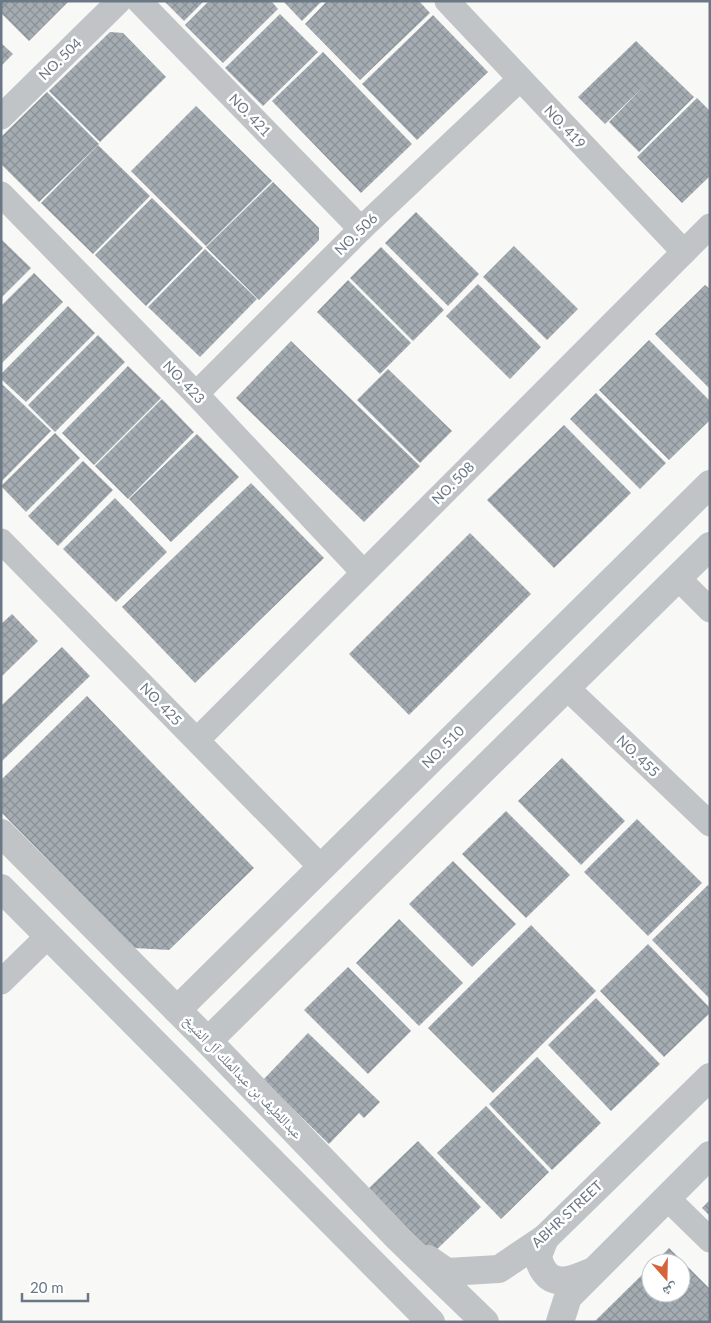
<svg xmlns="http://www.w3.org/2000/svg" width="711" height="1323" font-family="Lato,'Noto Naskh Arabic',sans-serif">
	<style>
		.building { fill: url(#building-cross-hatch) }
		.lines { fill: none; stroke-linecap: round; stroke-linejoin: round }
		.minor { stroke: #c0c4c7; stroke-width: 25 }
		.tertiary { stroke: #c0c4c7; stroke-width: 28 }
		.labels { text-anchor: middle; stroke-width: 5; stroke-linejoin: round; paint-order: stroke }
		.street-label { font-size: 14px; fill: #6a7885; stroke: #fff }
	</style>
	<defs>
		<pattern id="building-cross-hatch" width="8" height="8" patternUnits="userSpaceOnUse" patternTransform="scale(1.25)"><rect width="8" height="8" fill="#a5adb3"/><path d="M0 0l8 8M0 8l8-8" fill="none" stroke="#8a9297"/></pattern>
	</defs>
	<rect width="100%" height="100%" fill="#f8f8f6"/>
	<!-- building -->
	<g class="building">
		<polygon points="1,1 69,1 29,41 1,13"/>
		<polygon points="164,1 204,1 184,21"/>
		<polygon points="209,1 271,1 278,9 223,63 185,25"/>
		<polygon points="283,1 322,1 302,21"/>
		<polygon points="327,1 419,1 430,13 360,80 305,24"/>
		<polygon points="280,14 318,52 263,106 225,68"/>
		<polygon points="433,15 488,72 417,140 362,84"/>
		<polygon points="110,32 123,33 166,77 100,142 49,91"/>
		<polygon points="636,41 694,97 639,152 609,122 648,82 605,124 578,97"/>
		<polygon points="1,43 13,54 1,66"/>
		<polygon points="323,52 412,144 361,193 272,101"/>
		<polygon points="47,92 99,144 39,202 1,164 1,137"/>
		<polygon points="697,98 710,111 710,176 682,203 637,157"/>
		<polygon points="196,106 272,181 206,246 131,171"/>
		<polygon points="98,145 150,196 93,254 41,203"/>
		<polygon points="273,182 319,228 319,240 259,300 206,247"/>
		<polygon points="152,198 203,248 146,306 95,255"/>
		<polygon points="416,212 479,274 448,306 385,243"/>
		<polygon points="1,239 31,268 1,298"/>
		<polygon points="514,246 578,309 547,340 483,277"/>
		<polygon points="381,247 444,310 413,341 350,278"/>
		<polygon points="205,249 257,299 200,357 148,307"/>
		<polygon points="34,273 63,302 1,364 1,306"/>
		<polygon points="348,280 411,343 380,374 317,312"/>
		<polygon points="478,284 541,347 510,379 446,316"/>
		<polygon points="705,285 710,289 710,389 655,334"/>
		<polygon points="68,306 95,333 26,402 1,379 1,374"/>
		<polygon points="98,335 125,362 55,432 28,405"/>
		<polygon points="649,340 710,401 710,420 669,460 599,390"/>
		<polygon points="291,341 420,466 364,522 236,398"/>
		<polygon points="128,366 161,398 94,465 62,433"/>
		<polygon points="388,369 452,431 420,463 357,400"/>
		<polygon points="1,383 51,431 1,482"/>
		<polygon points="596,393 666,463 640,489 570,419"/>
		<polygon points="162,399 194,432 128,499 95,466"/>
		<polygon points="564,425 631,493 554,568 487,500"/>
		<polygon points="55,433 80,458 26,512 1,486"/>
		<polygon points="197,434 239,477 171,542 129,499"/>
		<polygon points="83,461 113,490 58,546 28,516"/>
		<polygon points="251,483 324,558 195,683 122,607"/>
		<polygon points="115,498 167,552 116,602 63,549"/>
		<polygon points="470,533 531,594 409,715 349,654"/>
		<polygon points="12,614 38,641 1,677 1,624"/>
		<polygon points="62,647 90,676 1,762 1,706"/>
		<polygon points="87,696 254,868 169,950 134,948 1,812 1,780"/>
		<polygon points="562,758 625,821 581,865 518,801"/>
		<polygon points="506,811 570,875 526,918 462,854"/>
		<polygon points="637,819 702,883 648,936 584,872"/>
		<polygon points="453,861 516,924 472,967 409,904"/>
		<polygon points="708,885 710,887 710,999 652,940"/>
		<polygon points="399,919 463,983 419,1026 356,963"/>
		<polygon points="531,925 596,991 493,1093 428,1028"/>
		<polygon points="648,944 710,1008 710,1013 664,1057 600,991"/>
		<polygon points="348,967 411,1031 368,1074 304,1010"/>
		<polygon points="596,998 660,1064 611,1111 548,1045"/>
		<polygon points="308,1033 380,1102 364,1118 359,1113 329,1144 263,1080"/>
		<polygon points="537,1057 601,1123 552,1170 489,1104"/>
		<polygon points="486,1106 549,1172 501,1219 437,1153"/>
		<polygon points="418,1141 481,1207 432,1254 369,1188"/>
		<polygon points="710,1200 710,1216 702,1208"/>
		<polygon points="669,1248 710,1289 710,1322 594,1322 651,1266 651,1293 681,1293 681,1263 654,1263"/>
	</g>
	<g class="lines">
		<!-- minor -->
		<g class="minor">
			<polyline points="139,1 361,229"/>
			<polyline points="447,1 684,252"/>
			<polyline points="1,117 119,1"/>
			<polyline points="1,194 196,394 363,572"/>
			<polyline points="196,394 361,229 520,79"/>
			<polyline points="1,541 321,867"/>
			<polyline points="678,578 710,610"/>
			<polyline points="566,687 710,824"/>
			<polyline points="197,740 710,226"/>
			<polyline points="1,982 49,935"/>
			<polyline points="667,1198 710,1240"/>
		</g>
		<!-- tertiary -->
		<g class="tertiary">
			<polyline points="1,833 208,1041 399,1239 485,1322"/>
			<polyline points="1,888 431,1322"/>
			<polyline points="177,1010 710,484"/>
			<polyline points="208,1041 710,546"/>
			<path d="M545 1238 538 1256C539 1261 541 1267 544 1271 556 1289 578 1277 593 1271"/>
			<polyline points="428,1259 447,1272 499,1269 545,1238 710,1077"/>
			<polyline points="560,1322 568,1297 710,1155"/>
		</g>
	</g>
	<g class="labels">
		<!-- street labels -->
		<g class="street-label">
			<text transform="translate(60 59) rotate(-44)" y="5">NO. 504</text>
			<text transform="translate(250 115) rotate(46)" y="5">NO. 421</text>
			<text transform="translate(565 127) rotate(47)" y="5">NO. 419</text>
			<text transform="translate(356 234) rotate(-44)" y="5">NO. 506</text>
			<text transform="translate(184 382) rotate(46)" y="5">NO. 423</text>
			<text transform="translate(453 483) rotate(-45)" y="5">NO. 508</text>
			<text transform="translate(161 704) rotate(46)" y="5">NO. 425</text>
			<text transform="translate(443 747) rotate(-45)" y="5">NO. 510</text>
			<text transform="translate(638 756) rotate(44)" y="5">NO. 455</text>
			<text transform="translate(243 1077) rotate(46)" y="5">عبداللطيف بن عبدالملك آل الشيخ</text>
			<text transform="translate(567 1214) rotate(-43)" y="5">ABHR STREET</text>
		</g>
	</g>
	<!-- border -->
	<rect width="711" height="1323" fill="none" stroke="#6a7885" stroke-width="5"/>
	<!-- north arrow -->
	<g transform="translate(666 1278) rotate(160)"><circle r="24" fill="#ffffff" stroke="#c3c9ce"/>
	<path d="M0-4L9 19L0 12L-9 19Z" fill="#d5643a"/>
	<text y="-8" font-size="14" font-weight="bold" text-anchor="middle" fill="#6a7885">ش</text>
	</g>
	<!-- scale -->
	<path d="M22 1293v8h66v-8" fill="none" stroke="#6a7885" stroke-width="2.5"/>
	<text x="30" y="1293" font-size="15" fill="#6a7885" stroke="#ffffff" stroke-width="4" paint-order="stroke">20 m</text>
</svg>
